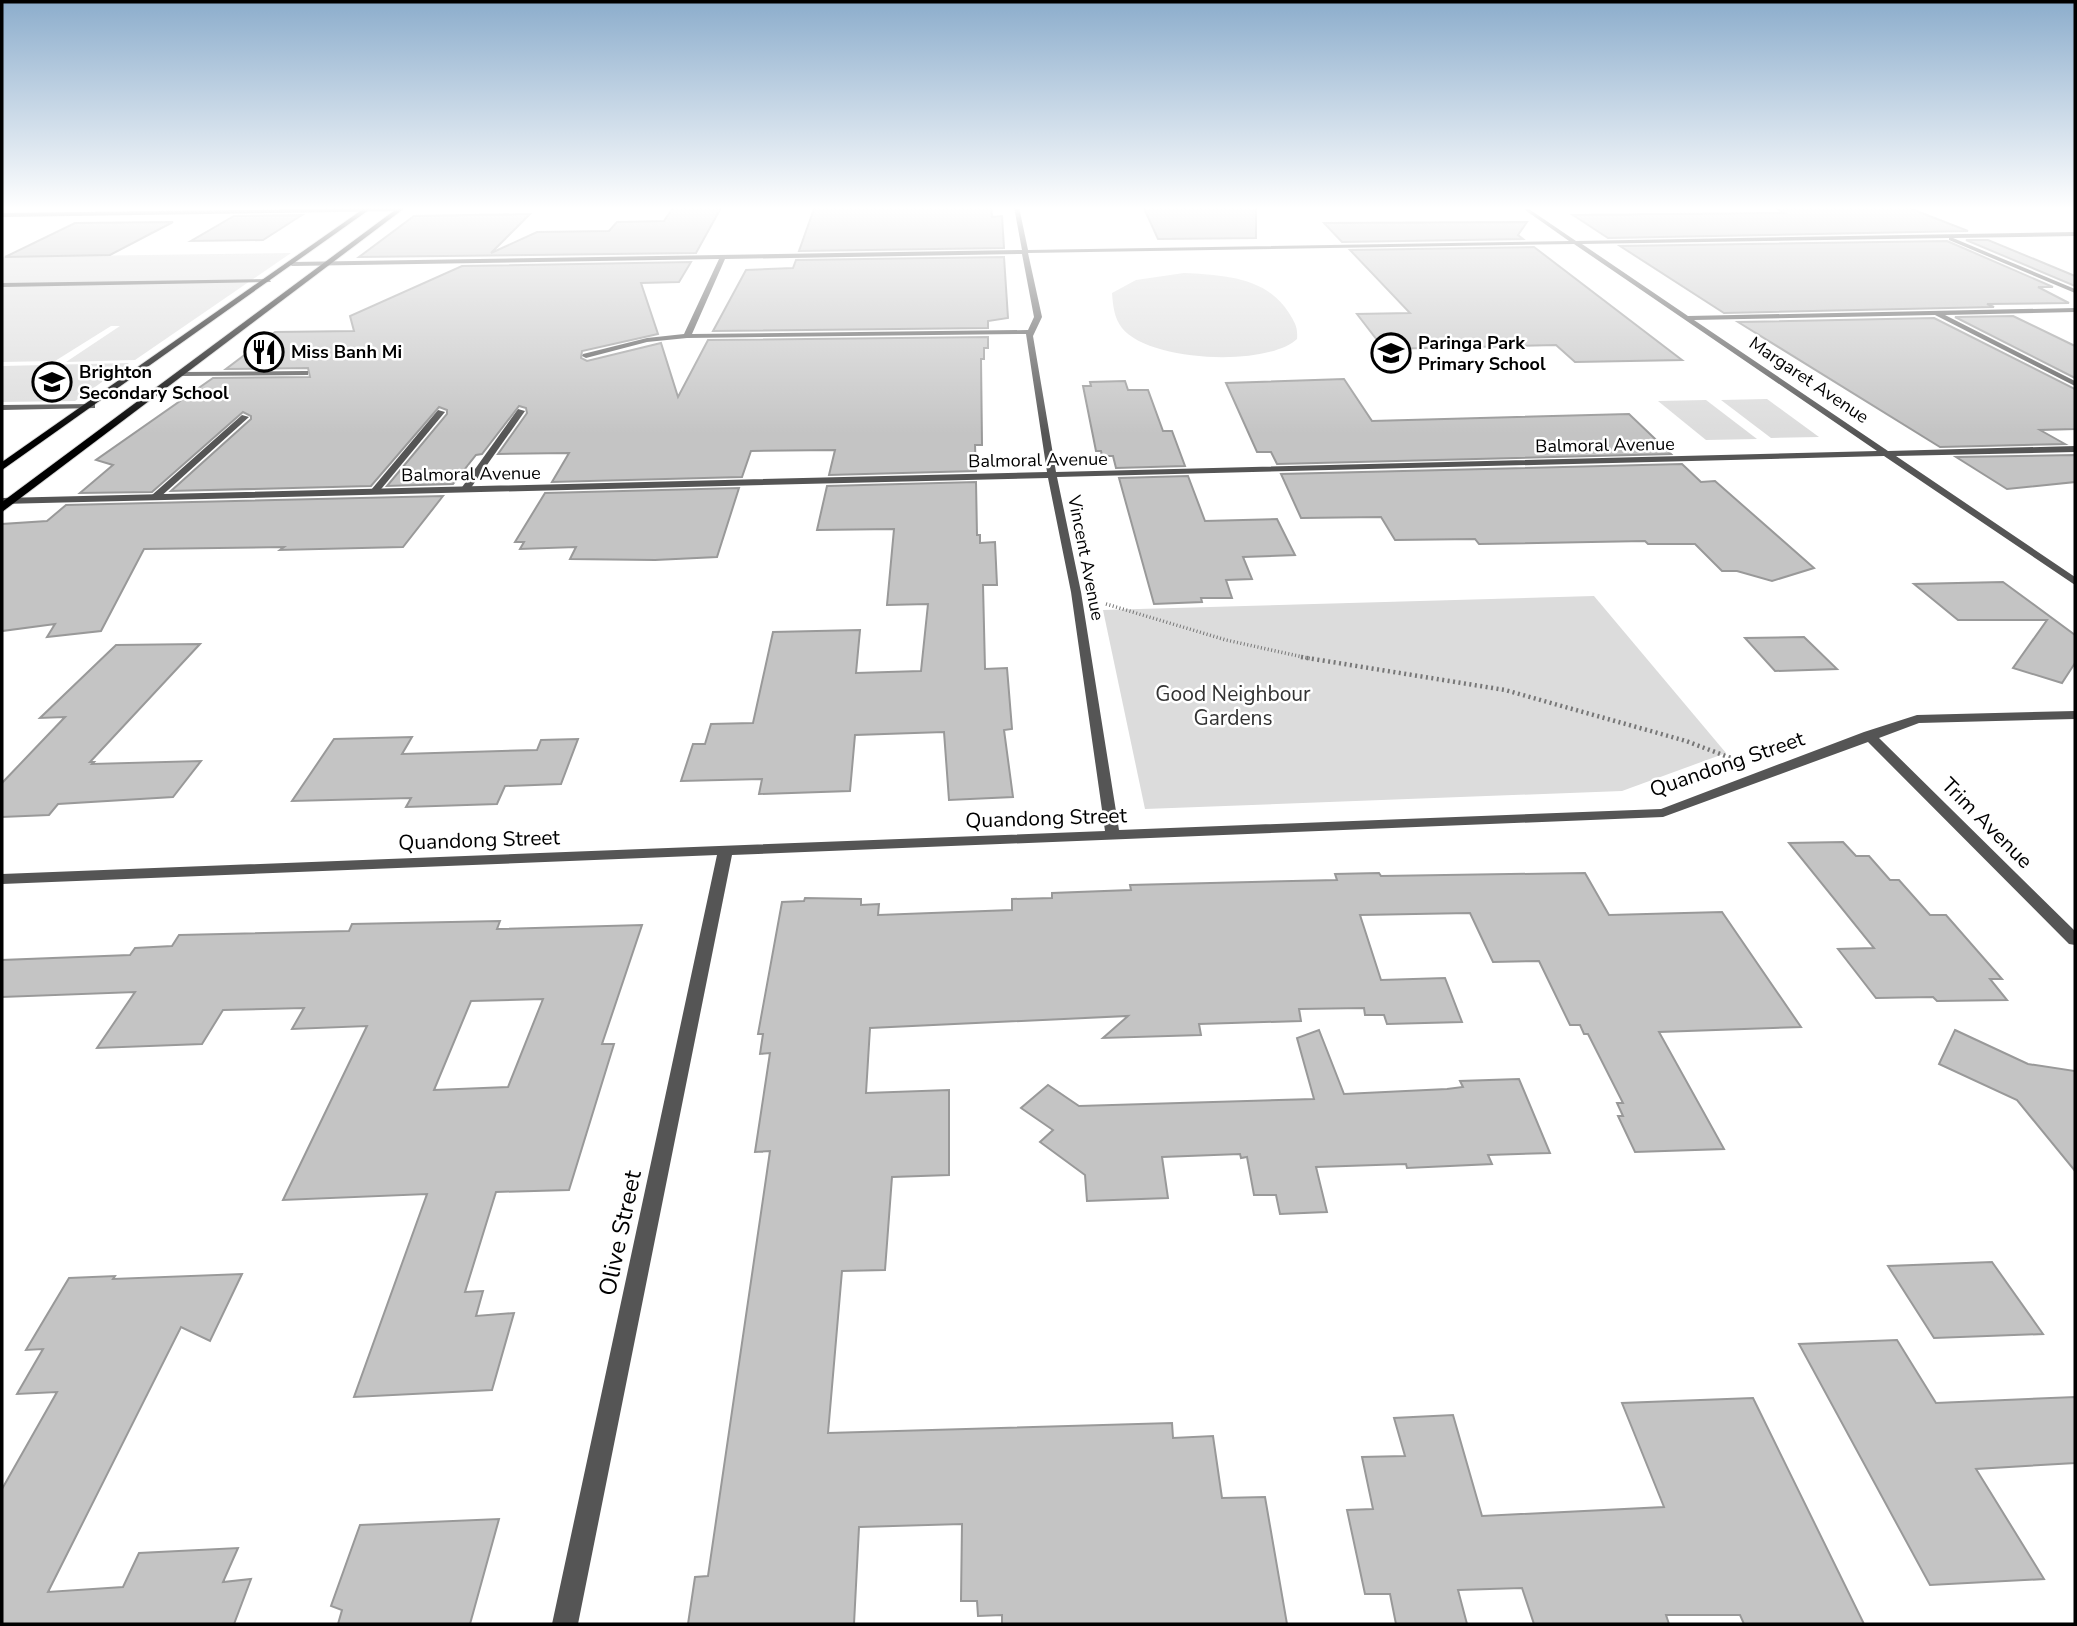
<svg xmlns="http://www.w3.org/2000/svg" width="2077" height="1626" font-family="'Nunito Sans',sans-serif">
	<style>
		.green { fill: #dcdcdc }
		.building { fill: #c4c4c4; stroke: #999; stroke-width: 2; fill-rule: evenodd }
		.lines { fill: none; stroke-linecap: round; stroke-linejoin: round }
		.primary-casing { stroke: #dbdbdb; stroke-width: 2 }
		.path-far1 { stroke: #777; stroke-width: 3.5; stroke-dasharray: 1 2.5; stroke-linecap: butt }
		.path { stroke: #777; stroke-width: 4.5; stroke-dasharray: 2 3.5; stroke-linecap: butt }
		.lane { fill: #555; fill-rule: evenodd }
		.street { fill: #555; fill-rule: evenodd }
		.primary { fill: #000; fill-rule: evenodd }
		.labels { text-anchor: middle; stroke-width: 5; stroke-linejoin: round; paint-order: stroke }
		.far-poi-label { font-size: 18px; font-weight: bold; fill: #000; stroke: #fff; text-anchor: start }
		.far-street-label { font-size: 18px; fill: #000; stroke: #fff }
		.park-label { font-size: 21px; fill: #333; stroke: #fff }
		.street-label { font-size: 21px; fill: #000; stroke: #fff }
		.near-street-label { font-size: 24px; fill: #000; stroke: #fff }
	</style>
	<rect width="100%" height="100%" fill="#fff"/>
	<!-- green -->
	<g class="green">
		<polygon points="291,253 135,360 66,362 120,326 111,326 55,361 2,362 2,257"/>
		<path d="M1184 273C1223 275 1267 277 1289 313 1295 323 1298 327 1297 339 1267 367 1149 362 1122 328 1114 318 1113 305 1112 293L1136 280Z"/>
		<polygon points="129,363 75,401 2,402 2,366"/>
		<polygon points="1767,399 1819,437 1771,438 1721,400"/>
		<polygon points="1706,400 1757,439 1706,440 1658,401"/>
		<polygon points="1594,596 1726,753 1622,791 1145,809 1103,610"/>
	</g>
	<!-- building -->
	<g class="building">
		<polygon points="674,206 722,206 696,253 359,257 414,216 530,214 491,253 537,232 609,231 617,222 664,221"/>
		<polygon points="815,206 991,206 992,217 1002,216 1004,248 799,251"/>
		<polygon points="1143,206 1256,206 1256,238 1158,239"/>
		<polygon points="1772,206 1904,206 1968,231 1608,238 1573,215 1784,213"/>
		<polygon points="302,215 263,240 191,241 234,216"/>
		<polygon points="173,222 110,255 5,257 75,223"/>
		<polygon points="1527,222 1518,235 1523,239 1342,242 1324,223"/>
		<polygon points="1966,240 1988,240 2075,276 2075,286"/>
		<polygon points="1947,241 2053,287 2038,287 2069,303 1987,304 1994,307 1724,313 1620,246"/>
		<polygon points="1534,247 1682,360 1575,362 1556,345 1384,349 1357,314 1410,313 1350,250"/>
		<polygon points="1004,257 1008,318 988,321 988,328 713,331 746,270 793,268 796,260"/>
		<polygon points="691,262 679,282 641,283 658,334 582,351 581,358 587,361 661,343 678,397 708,340 988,337 988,348 984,348 984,359 981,359 982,445 975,445 976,471 829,475 835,450 751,451 742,477 552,482 569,453 498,454 527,413 526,408 519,406 482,454 476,455 453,484 387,486 447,414 447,410 439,407 371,486 171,491 251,419 251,416 243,412 152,492 80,493 113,465 96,460 213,378 310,377 308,368 226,369 275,332 354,331 350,316 462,266"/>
		<polygon points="2013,316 2075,346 2075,378 1955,317"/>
		<polygon points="1934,318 2075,389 2075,429 2040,430 2065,444 1940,447 1738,322"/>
		<polygon points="1344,379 1372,421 1629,414 1671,454 1277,464 1271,452 1257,452 1226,383"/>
		<polygon points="1125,381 1128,390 1148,390 1163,431 1172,431 1185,466 1116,468 1113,456 1102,456 1101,451 1096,451 1083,386 1091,386 1090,382"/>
		<polygon points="2075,455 2075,482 2007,489 1956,457"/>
		<polygon points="1682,464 1701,482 1715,481 1814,568 1772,581 1737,571 1722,571 1695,544 1648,544 1645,541 1479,544 1475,539 1395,540 1381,517 1301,518 1281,474"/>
		<polygon points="1188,476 1205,521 1277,519 1295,555 1243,557 1252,579 1226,580 1232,598 1201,598 1202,602 1154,604 1119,478"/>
		<polygon points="976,482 977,535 980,535 980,543 995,542 997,585 983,585 985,669 1007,668 1012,729 1004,730 1013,797 949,800 944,732 855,735 850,791 759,794 762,779 681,781 693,744 705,744 711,724 753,723 773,632 860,630 856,673 921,671 928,604 887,605 894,529 817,530 827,486"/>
		<polygon points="739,488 717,557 655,560 570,559 576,547 520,549 524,542 515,542 545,493"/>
		<polygon points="443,496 403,547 280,550 284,547 144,549 101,631 47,637 55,624 2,631 2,524 47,521 66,505"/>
		<polygon points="2003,582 2075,635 2075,663 2062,683 2013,668 2047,620 1958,620 1914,584"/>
		<polygon points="1804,637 1837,669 1775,671 1745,638"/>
		<polygon points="200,644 90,762 94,762 92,764 201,761 173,797 58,804 49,815 2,817 2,783 65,717 40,718 116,645"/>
		<polygon points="412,737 402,754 537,750 541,740 578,739 561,784 505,786 497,804 406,807 411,798 292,801 334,739"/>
		<polygon points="1843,842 1856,856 1869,856 1890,880 1899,880 1930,915 1946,915 2002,979 1990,979 2007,1000 1937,1001 1933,997 1876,998 1838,949 1874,948 1789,843"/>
		<polygon points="1379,873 1381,876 1585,873 1609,915 1722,912 1801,1027 1659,1032 1724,1149 1635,1152 1618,1116 1623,1116 1617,1103 1623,1103 1588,1034 1584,1034 1580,1025 1570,1025 1539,961 1493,962 1470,913 1360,915 1381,980 1445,978 1462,1022 1387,1024 1384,1015 1365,1015 1364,1008 1299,1009 1301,1021 1199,1024 1201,1035 1103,1038 1128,1016 870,1028 866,1093 949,1090 949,1175 892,1177 885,1270 842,1271 828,1433 1172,1423 1173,1438 1213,1436 1222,1498 1265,1497 1287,1624 1002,1624 1002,1615 978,1616 977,1601 961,1601 962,1524 859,1527 854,1624 688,1624 695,1577 708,1576 770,1151 755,1152 770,1053 760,1054 763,1034 758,1034 782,902 804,901 805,898 861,899 861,905 879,904 878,915 1012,910 1012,899 1052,898 1052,893 1131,890 1130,885 1337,880 1335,874"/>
		<path d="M500 921 497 929 642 925 602 1044H614L569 1190 496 1192 465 1292 483 1291 476 1316 514 1313 492 1390 354 1397 427 1194 283 1200 367 1026 292 1029 304 1008 223 1010 202 1044 97 1048 135 992 2 997V960L130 955 135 948 172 946 179 935 349 931 352 924ZM543 999 508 1087 434 1090 471 1001Z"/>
		<polygon points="1319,1030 1344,1094 1447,1089 1463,1087 1460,1081 1519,1079 1550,1153 1488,1155 1492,1164 1407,1168 1406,1164 1316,1167 1327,1212 1280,1214 1276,1195 1254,1195 1247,1157 1241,1158 1240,1154 1162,1157 1168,1198 1087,1201 1085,1175 1040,1142 1053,1130 1021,1108 1048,1085 1079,1106 1314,1099 1297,1038"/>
		<polygon points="1955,1030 2028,1064 2075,1071 2075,1171 2017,1100 1939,1064"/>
		<polygon points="1992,1262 2043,1334 1934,1338 1888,1266"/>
		<polygon points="242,1274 210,1341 181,1327 48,1592 123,1587 139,1553 238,1548 223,1582 251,1579 234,1624 2,1624 2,1489 57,1392 17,1394 43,1349 26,1350 69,1278 115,1276 113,1279"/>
		<polygon points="1897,1340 1936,1403 2075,1397 2075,1463 1976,1469 2044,1579 1930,1585 1799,1344"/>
		<polygon points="1753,1398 1864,1624 1744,1624 1740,1615 1666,1615 1669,1624 1534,1624 1522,1588 1458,1590 1467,1624 1396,1624 1390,1594 1365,1594 1347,1510 1373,1509 1362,1457 1405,1456 1394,1418 1453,1415 1482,1516 1664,1507 1622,1403"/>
		<polygon points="499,1519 470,1624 338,1624 342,1610 331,1606 360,1525"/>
	</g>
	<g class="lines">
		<!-- primary casing -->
		<g class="primary-casing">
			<g id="primary">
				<polygon points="366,207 373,207 2,470 2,462"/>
				<polygon points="399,207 406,207 2,512 2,502"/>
			</g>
		</g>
		<!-- path-far1 -->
		<polyline class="path-far1" points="1106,604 1226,640 1312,659"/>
		<!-- path -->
		<polyline class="path" points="1301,657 1505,690 1686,741 1731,758"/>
		<!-- lane -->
		<g class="lane">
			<polygon points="269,279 271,282 2,287 2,283"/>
			<polygon points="305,371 308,371 308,375 181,376 177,374 181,372"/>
			<polygon points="92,404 95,404 95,408 2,410 2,405"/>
			<polygon points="518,409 525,411 468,492 462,492 460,490"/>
			<polygon points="438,410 445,412 377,494 371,494 371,490"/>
			<polygon points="242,415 249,417 158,499 152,499 152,495"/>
		</g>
		<!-- street -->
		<g class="street">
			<path d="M1014 207H1019L1028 250 1569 241 1521 207H1526L1576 241 2075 232V236L1953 238 2075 289V293L1949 240V238L1582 244 1688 316 2075 308V312L1945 315 2075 381V386L1935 315 1694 320 1888 451 2075 446V452L1896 456 2075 577V585L1884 456 1057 477 1081 592 1119 830 1661 809 1864 732 1917 715 2075 711V719L1919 723 1879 738 2075 931V945L2069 944 1868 742 1663 817 732 855 578 1624H552L717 855 2 884V874L1105 831 1071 592 1048 478 2 504V498L1047 472 1026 334 687 338 647 342 586 358 582 356 583 354 647 338 684 334 719 259 292 266 289 264 292 262 1022 250ZM1574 244 1877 451 1056 472 1033 336 1042 317 1028 253ZM1022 254 1034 317 1028 330 692 334 725 259Z"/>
			<polygon points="399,208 401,211 2,217 2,213"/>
		</g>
		<!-- primary -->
		<use href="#primary" class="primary"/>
	</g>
	<!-- sky -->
	<linearGradient id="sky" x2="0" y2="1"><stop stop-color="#8cadcc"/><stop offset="0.48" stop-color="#fff"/><stop offset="1" stop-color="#fff" stop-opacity="0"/></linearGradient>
	<rect width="2077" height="434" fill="url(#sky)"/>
	<!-- icons -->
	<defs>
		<g id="restaurant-ring" transform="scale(2.0125)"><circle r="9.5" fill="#fff" stroke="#000" stroke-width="1.5"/><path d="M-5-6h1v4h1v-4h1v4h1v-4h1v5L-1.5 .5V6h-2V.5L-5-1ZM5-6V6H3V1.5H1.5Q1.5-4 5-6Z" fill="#000"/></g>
		<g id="school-ring" transform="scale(2.0125)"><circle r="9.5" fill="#fff" stroke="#000" stroke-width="1.5"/><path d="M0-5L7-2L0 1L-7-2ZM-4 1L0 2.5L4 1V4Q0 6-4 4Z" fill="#000"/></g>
	</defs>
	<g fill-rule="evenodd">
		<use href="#restaurant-ring" x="264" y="352"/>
		<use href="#school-ring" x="1391" y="353"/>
		<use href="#school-ring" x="52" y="382"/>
	</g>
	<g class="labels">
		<!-- far-poi labels -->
		<g class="far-poi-label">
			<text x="1418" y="349">Paringa Park<tspan x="1418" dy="21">Primary School</tspan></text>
			<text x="291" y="358">Miss Banh Mi</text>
			<text x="79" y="378">Brighton<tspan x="79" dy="21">Secondary School</tspan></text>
		</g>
		<!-- far-street labels -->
		<g class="far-street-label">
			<text transform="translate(1809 380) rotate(34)" y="6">Margaret Avenue</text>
			<text transform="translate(1605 445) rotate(-1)" y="6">Balmoral Avenue</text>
			<text transform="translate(1038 460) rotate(-1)" y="6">Balmoral Avenue</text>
			<text transform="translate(471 474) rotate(-1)" y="6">Balmoral Avenue</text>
			<text transform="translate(1086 558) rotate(79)" y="6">Vincent Avenue</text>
		</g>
		<!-- park labels -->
		<g class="park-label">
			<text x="1233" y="701">Good Neighbour<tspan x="1233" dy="24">Gardens</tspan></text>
		</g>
		<!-- street labels -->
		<g class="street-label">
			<text transform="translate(1727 764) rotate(-19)" y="7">Quandong Street</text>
			<text transform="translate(1046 818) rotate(-2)" y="7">Quandong Street</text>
			<text transform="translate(1987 823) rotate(45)" y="7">Trim Avenue</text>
			<text transform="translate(479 840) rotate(-2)" y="7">Quandong Street</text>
		</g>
		<!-- near-street labels -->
		<g class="near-street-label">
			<text transform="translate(620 1233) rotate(-78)" y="8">Olive Street</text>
		</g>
	</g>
	<!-- border -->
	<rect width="2077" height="1626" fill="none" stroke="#000000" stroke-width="7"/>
</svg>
